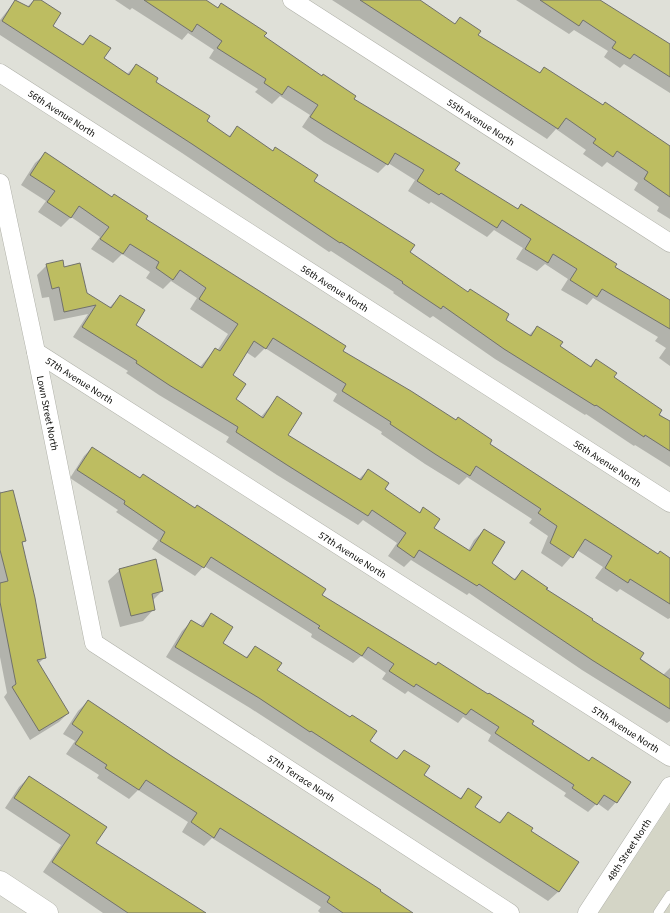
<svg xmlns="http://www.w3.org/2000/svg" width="670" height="913" font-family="'Source Sans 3',sans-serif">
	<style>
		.built { fill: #d4d5c6 }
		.shadow { fill: #0003 }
		.building { fill: #bdbd61; stroke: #71716b }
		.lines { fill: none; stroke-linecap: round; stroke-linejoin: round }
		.lane-casing { stroke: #afb0a8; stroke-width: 10 }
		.street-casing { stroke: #afb0a8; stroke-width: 19 }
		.secondary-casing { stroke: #afb0a8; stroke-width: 23 }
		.lane { stroke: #fff; stroke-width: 9 }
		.street { stroke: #fff; stroke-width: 18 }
		.secondary { stroke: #fff; stroke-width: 22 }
		.labels { text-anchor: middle; stroke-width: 3; stroke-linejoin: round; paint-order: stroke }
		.street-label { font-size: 10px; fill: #0e0e0b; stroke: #edede6 }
	</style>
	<rect width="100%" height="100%" fill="#dfe0d8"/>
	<!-- built -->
	<polygon class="built" points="670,804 670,913 598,913"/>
	<!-- shadow -->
	<g class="shadow">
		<polygon points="16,0 27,7 34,0 39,0 52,26 81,45 90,36 103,59 127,74 136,65 154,82 228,137 238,127 272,152 275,148 312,181 409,252 528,336 537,327 559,347 589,367 596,360 612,378 670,422 670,467 635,445 634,446 586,414 585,415 495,359 433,316 430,318 393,293 394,292 331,251 329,252 182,153 0,35 0,20"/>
		<polygon points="115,0 204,0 217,8 221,4 263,37 454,170 517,210 521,206 614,267 670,309 670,366 659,358 666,348 655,341 658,337 593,298 587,305 561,290 568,279 545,264 537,271 516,259 523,248 494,230 487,237 431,202 429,204 408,191 415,180 388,163 378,173 324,142 302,127 310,115 280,96 272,104 255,92 258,89 209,58 214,50 188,33 182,40 132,8 130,10"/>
		<polygon points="332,0 417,0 454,25 460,19 477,35 538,74 544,68 670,148 670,219 657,211 659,207 634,190 638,183 607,162 602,167 583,154 586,150 556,129 547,139"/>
		<polygon points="516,0 599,0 670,49 670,93 624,64 620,68 604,57 608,51 574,30 569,34"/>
		<polygon points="45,154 341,352 488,444 657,555 670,559 670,618 668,619 620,589 617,592 595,578 603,567 577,550 562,567 541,553 548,536 529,523 532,519 467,477 459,485 425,464 381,434 382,432 333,401 337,394 265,348 255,358 246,352 231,376 234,399 260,418 277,398 286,435 358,480 368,470 384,489 419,513 423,508 432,528 468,551 474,540 484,530 490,564 513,580 522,571 663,675 670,668 670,721 667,723 582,670 469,593 467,595 411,560 404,567 388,556 397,543 363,520 358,525 277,475 226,442 229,437 159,395 126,373 128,371 73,337 88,314 54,321 49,297 42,298 37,275 47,265 63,268 86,293 109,308 120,296 134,325 200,367 215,349 217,351 228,334 190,309 197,298 171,281 163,289 146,278 150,272 122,254 113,263 91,249 100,237 71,217 61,227 38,212 46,201 21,185 35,163"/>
		<polygon points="92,448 321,595 531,724 588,762 629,783 616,802 608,811 597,803 588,812 564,796 566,793 488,741 491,735 463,717 458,723 408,691 405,694 382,679 386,673 361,656 353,663 311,637 312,634 204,566 195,576 152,549 158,540 116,512 118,510 70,478 84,456"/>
		<polygon points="0,491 25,540 21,544 45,657 38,664 68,713 59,722 30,740 4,697 7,693 0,657"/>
		<polygon points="120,570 162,591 152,601 154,609 143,621 120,627 108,581"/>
		<polygon points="211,614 222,644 245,658 255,648 276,670 369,741 395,760 404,751 423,775 459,799 469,790 474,807 498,823 508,813 530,832 578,863 558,892 548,901 250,708 166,657 182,631 192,621 200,626"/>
		<polygon points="88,701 412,913 320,913 318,911 321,907 212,838 204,846 182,832 188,822 138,790 129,799 97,778 99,775 66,754 75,741 63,734 78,711"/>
		<polygon points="29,777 95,843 205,913 103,913 43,872 61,845 5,808 19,787"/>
	</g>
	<!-- building -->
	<g class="building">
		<polygon points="15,0 29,7 34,0 41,0 61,13 53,26 83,45 90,35 111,48 104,58 129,75 136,64 158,78 156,82 210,116 207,121 230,137 237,126 273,151 275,147 318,175 314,181 415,245 410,252 468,292 470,289 509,314 506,320 531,336 537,326 563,342 560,346 591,367 596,359 617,373 614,377 662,410 659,415 670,421 670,451 645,435 644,437 596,405 595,406 504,349 443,306 441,309 402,283 403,282 341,242 340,243 192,144 2,21"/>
		<polygon points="144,0 206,0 218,8 221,3 267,33 264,36 322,76 323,74 356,96 354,99 460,163 455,170 518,209 521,204 617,264 615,267 670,300 670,329 602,289 597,297 570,280 577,269 553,254 548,263 525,249 531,239 502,220 497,228 441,193 439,195 417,181 424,170 395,153 388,165 334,132 310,117 318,105 288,86 282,95 264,83 266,79 217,48 222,41 197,24 192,32"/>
		<polygon points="360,0 420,0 455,24 460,17 481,31 478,35 540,73 544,67 603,105 605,102 670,146 670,197 644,179 648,172 617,151 613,157 593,143 596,139 566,118 558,129"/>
		<polygon points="540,0 600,0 670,44 670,77 634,54 630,59 612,48 616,42 583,20 579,26"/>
		<polygon points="45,152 112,197 114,194 148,216 146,219 346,346 343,351 411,391 456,420 458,417 492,440 490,444 658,554 660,551 670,558 670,604 630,579 628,583 605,568 612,556 585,539 573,558 550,543 557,526 538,513 541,509 476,466 470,476 435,454 390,424 391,422 342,391 346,384 273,338 266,349 254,341 233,375 246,384 236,399 263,418 277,396 302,413 288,435 361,480 368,469 389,483 385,489 420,513 423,507 440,519 434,528 470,551 484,529 505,542 492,563 515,580 522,570 548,588 546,589 593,619 592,620 644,653 640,659 670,679 670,709 592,660 479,584 477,586 419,550 414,558 397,546 406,533 372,510 368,516 287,465 236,432 238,427 169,385 136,363 137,361 82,327 96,305 64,312 59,287 52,289 46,264 63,260 64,267 80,263 87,293 111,308 120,295 145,310 136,325 202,368 215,348 220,351 238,324 199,299 206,288 180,270 173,280 156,268 159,262 130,244 123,254 100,239 109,227 79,206 71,218 47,202 55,191 30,175"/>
		<polygon points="92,447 140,478 143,474 195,508 197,505 326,589 322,595 436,665 438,662 488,694 489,693 534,721 532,724 589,761 592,757 631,782 617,803 604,795 597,805 572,788 574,785 495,733 499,727 471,709 466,715 416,684 414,687 389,671 394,664 368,647 362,656 318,628 320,626 211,557 204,568 160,541 165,532 124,504 125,501 77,470"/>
		<polygon points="13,490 26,541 22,542 35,598 46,658 37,660 69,713 39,731 12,687 16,684 0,602 0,583 8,581 0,550 0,493"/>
		<polygon points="156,559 163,591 152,594 155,610 131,616 119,569"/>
		<polygon points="211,613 233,627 223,643 247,658 255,646 282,663 277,670 350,717 352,715 377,731 370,741 397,759 404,750 430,766 424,775 461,799 468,788 482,797 475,807 500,823 508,812 533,828 531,831 579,862 559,892 311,731 310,732 259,698 175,647 191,620 203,627"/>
		<polygon points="88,700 173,757 381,890 380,891 413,913 343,913 327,902 330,897 220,828 214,838 191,822 197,813 146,780 139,790 105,768 107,765 75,744 83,732 72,724"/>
		<polygon points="29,776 107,827 96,843 206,913 128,913 52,862 70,835 14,798"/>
	</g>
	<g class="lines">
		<!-- lane casing -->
		<g class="lane-casing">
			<polyline id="lane" points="658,913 670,895"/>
		</g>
		<!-- street casing -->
		<g class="street-casing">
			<g id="street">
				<path id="s1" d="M292 0 670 243"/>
				<path id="s2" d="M0 73 670 503"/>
				<path id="s3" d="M0 183 36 352 94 643 510 913"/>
				<path id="s4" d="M36 352 670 757"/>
				<path id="s5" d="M587 913 670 786"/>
			</g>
		</g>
		<!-- secondary casing -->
		<g class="secondary-casing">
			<polyline id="secondary" points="0,882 47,913"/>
		</g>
		<!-- lane -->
		<use href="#lane" class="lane"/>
		<!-- street -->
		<use href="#street" class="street"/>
		<!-- secondary -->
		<use href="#secondary" class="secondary"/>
	</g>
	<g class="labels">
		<!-- street labels -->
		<g class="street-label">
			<text dy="4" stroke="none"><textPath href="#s2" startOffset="74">56th Avenue North</textPath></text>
			<text dy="4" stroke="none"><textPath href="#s1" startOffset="225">55th Avenue North</textPath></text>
			<text dy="4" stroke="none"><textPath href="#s2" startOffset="398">56th Avenue North</textPath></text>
			<text dy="4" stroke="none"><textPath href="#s4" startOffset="52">57th Avenue North</textPath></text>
			<text dy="4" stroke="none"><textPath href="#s3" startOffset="235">Lown Street North</textPath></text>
			<text dy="4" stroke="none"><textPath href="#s2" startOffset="722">56th Avenue North</textPath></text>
			<text dy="4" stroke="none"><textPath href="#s4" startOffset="376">57th Avenue North</textPath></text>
			<text dy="4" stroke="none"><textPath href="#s4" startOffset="700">57th Avenue North</textPath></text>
			<text dy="4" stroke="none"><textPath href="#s3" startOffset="717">57th Terrace North</textPath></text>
			<text dy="4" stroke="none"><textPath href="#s5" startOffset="76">48th Street North</textPath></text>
		</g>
	</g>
</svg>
